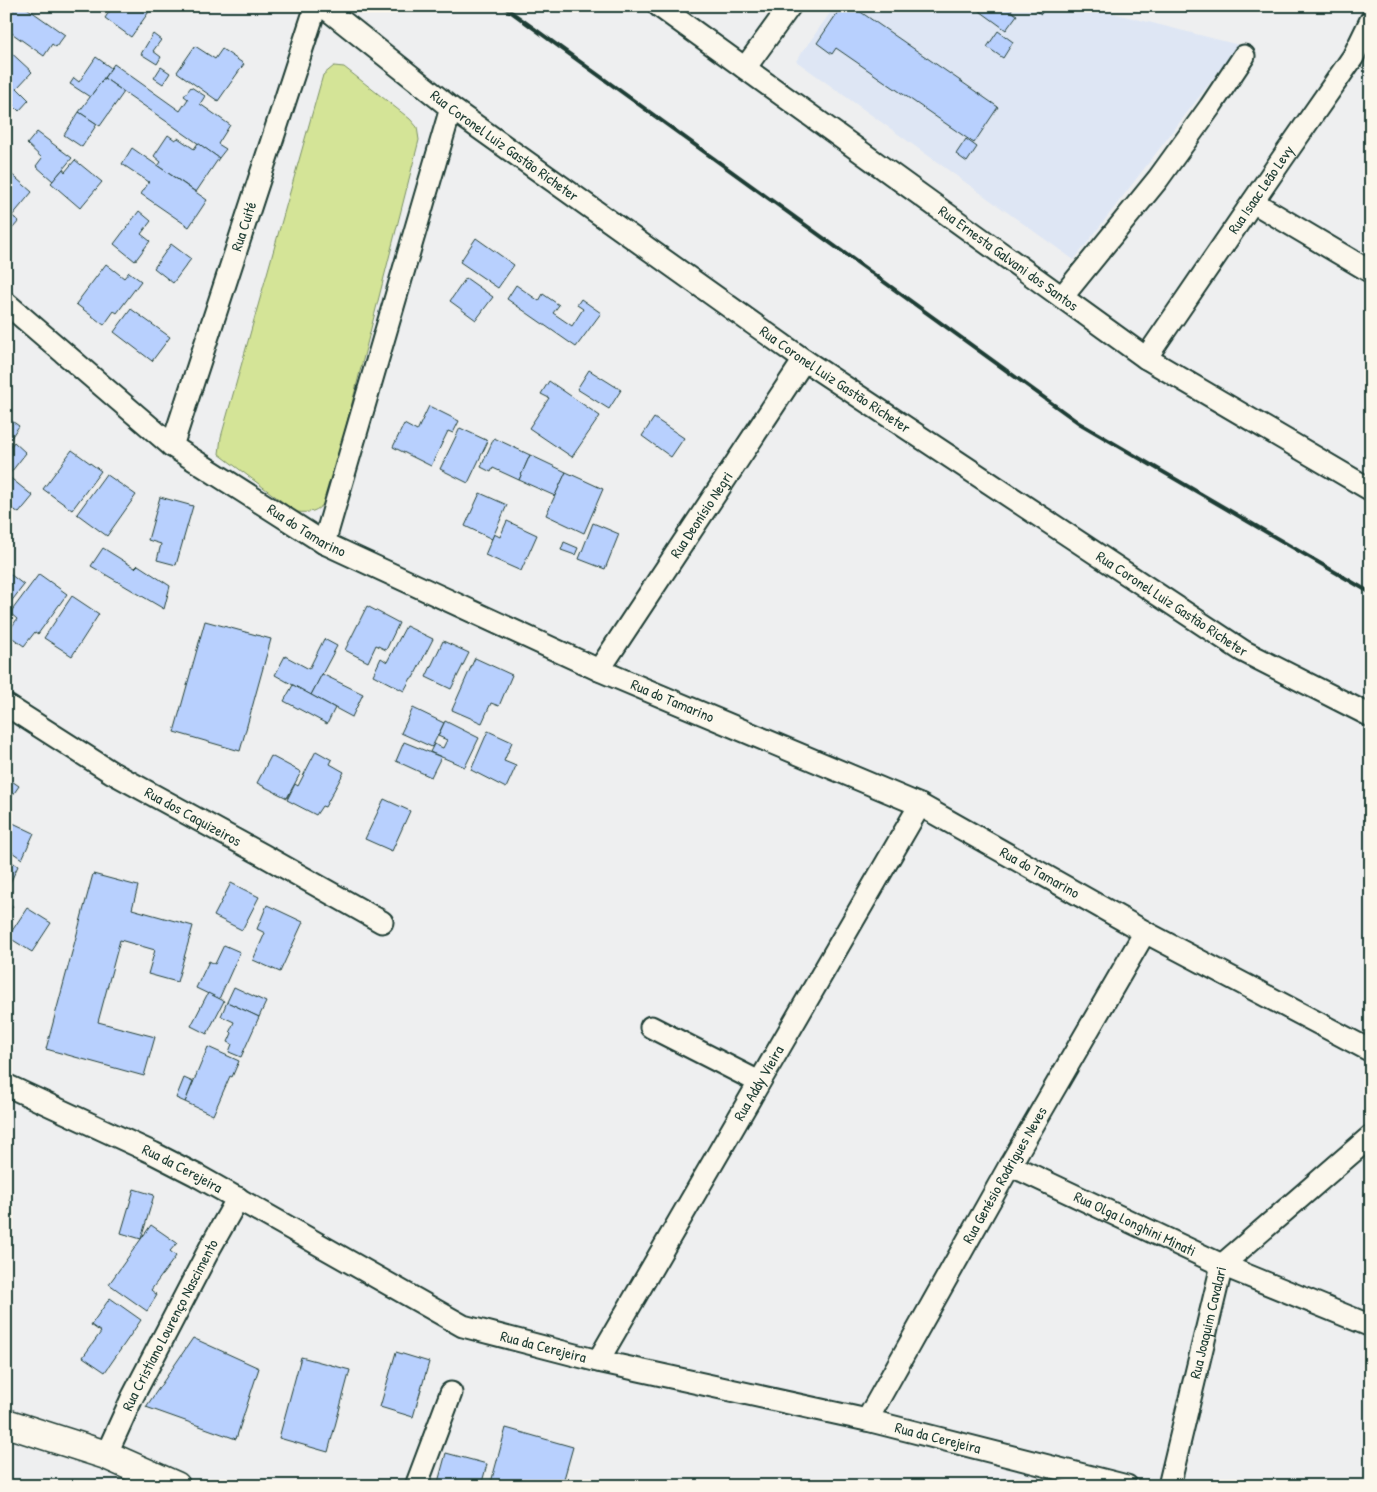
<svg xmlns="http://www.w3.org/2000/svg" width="1377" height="1492" font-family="'Patrick Hand',sans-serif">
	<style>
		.built { fill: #dee6f4 }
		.green { fill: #d4e497; stroke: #7a9066 }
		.building { fill: #b8d0fe; stroke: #1f3d34 }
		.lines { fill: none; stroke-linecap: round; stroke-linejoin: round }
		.street-casing { stroke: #1f3d34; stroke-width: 25 }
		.primary-casing { stroke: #1f3d34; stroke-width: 31 }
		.street { stroke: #fbf7ec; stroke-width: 21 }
		.primary { stroke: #fbf7ec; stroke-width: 28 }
		.rail { stroke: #1f3d34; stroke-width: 4 }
		.labels { text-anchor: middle; stroke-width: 4; stroke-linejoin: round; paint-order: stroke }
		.street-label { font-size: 15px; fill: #1f3d34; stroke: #fbf7ec }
	</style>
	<rect width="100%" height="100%" fill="#eeeff0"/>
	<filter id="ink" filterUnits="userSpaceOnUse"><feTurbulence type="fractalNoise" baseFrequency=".02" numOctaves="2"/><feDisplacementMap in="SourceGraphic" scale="10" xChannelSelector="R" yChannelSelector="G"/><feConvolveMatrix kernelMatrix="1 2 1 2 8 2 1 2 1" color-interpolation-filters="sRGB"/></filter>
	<g filter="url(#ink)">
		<!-- built -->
		<polygon class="built" points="835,6 1085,6 1239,45 1074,260 796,61"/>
		<!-- green -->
		<path class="green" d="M334 66 344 67 410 119 417 127 419 140 327 501C316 512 311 513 296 512L219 454 221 437 323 75Z"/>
		<!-- building -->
		<g class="building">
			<polygon points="16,6 24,6 65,35 56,47 52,44 44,56 6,29 6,20"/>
			<polygon points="96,6 109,6 104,12"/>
			<polygon points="113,6 153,6 131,37 105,18"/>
			<polygon points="842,6 852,6 998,107 974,143 836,48 832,54 817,43"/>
			<polygon points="973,6 1014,6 1011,11 1017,15 1006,30"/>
			<polygon points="1033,6 1047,6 1041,14 1032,8"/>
			<polygon points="998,31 1013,42 1003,58 987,47"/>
			<polygon points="153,34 161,40 153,51 161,57 157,64 141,54"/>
			<polygon points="195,46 215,59 222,49 244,64 218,101 177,72"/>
			<polygon points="6,48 32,72 17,88 29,100 19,111 6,98"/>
			<polygon points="96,57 111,68 90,97 70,84 74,78 79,82"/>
			<polygon points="114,64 180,111 188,99 184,96 191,87 205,96 200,104 230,125 218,144 226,149 219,158 104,78"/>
			<polygon points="161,67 170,73 163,84 154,78"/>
			<polygon points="104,78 124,92 100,126 79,112"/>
			<polygon points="79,112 97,124 82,147 64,135"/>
			<polygon points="37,132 72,158 53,181 36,166 42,158 27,144"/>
			<polygon points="168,135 175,140 178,138 194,149 198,143 219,158 196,192 158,166 161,162 154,156"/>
			<polygon points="966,139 977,147 967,162 956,154"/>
			<polygon points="132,148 207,200 189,227 141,194 149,182 122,164"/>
			<polygon points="75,160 102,182 80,208 51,183 63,169 65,172"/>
			<polygon points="9,172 32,192 12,216 19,221 6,236 6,175"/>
			<polygon points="139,211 151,221 141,234 150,241 135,261 114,244"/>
			<polygon points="476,238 514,265 498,288 460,262"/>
			<polygon points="171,244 191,259 173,283 154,268"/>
			<polygon points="106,264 124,278 129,272 141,281 117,313 114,311 104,325 76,304"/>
			<polygon points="466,278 493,297 476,320 450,301"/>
			<polygon points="516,285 539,301 543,294 559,305 553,313 572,326 583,309 577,305 581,299 601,313 576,347 507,299"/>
			<polygon points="131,309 170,337 152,361 114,332"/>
			<polygon points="589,370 621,390 609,409 577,389"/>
			<polygon points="549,381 600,416 572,457 529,428 549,398 541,394"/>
			<polygon points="429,406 459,421 453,433 448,431 431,466 393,447 404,424 417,431"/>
			<polygon points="6,417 19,426 6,445"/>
			<polygon points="654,418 684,438 671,457 642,436"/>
			<polygon points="460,428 488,441 468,483 440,469"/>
			<polygon points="494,438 530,455 519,480 493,468 491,472 481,467"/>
			<polygon points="14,442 26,453 8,476 33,496 19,513 6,504 6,452"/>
			<polygon points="72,450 101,471 72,510 43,489"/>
			<polygon points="530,455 566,472 555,496 519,480"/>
			<polygon points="566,472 603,489 584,533 546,515"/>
			<polygon points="106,474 136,495 107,536 77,514"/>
			<polygon points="480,493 507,505 492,539 465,526"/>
			<polygon points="160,497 193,506 176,565 157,560 161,544 148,540"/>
			<polygon points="507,521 537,535 521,571 485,555 494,534 500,537"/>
			<polygon points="593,523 619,534 605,569 579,559"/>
			<polygon points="564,542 578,548 575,555 561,550"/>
			<polygon points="103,548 135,568 138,565 170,586 164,609 91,566"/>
			<polygon points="6,571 24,585 6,608"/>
			<polygon points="39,574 67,594 38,634 35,632 24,646 7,634 17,619 10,613"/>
			<polygon points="72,596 99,614 72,656 44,638"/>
			<polygon points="367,606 399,623 386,650 376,645 368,662 345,650"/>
			<polygon points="205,621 271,639 240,751 174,732"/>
			<polygon points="406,626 433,639 413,678 411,678 404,691 373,675 381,658 387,662"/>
			<polygon points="324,639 337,646 311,695 275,675 285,656 309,669"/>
			<polygon points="443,641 469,653 451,689 426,677"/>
			<polygon points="475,658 512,675 499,706 491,703 482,723 452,710"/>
			<polygon points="322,674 363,694 352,717 311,695"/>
			<polygon points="293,685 335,708 327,724 284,701"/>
			<polygon points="413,708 444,723 432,747 401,733"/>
			<polygon points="445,721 479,738 465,767 430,752 434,744 443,748 447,740 438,736"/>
			<polygon points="488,731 512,742 504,761 516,766 506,788 471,770"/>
			<polygon points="404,742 441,757 431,777 396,761"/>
			<polygon points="316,751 332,760 330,764 344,772 325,807 322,806 316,815 287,800 295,784 298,786"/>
			<polygon points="271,756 301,772 287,798 257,783"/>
			<polygon points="6,777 19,786 6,805"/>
			<polygon points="384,799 410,811 392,851 365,839"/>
			<polygon points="13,823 34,833 22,859 6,848 6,837"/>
			<polygon points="6,858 18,866 10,883 6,881"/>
			<polygon points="93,874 138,886 132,909 193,926 177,982 148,974 155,950 120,940 98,1022 155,1037 144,1076 46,1049"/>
			<polygon points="231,883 259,897 242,930 214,916"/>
			<polygon points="6,902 13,906 6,917"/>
			<polygon points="267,905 303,922 280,972 253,960 265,933 257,929"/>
			<polygon points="27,908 51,923 32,952 8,937"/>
			<polygon points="224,945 240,952 219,999 196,988 209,961 215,964"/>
			<polygon points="234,987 266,1002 259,1017 227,1002"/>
			<polygon points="208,993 224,1001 207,1034 191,1026"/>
			<polygon points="227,1002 259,1017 241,1057 229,1052 232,1044 228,1042 232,1033 230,1031 234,1022 221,1016"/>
			<polygon points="208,1047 239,1061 232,1077 230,1076 213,1115 185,1102"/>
			<polygon points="184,1078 193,1082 185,1102 176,1098"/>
			<polygon points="134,1189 154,1195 141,1239 121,1233"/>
			<polygon points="151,1225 177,1243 170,1251 176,1256 151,1290 157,1295 147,1311 109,1284"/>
			<polygon points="110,1298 141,1320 105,1372 83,1357 101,1332 91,1325"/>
			<polygon points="193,1338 259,1368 236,1439 146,1407"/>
			<polygon points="396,1352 429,1362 413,1417 380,1407"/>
			<polygon points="301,1357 350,1370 328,1452 279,1438"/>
			<polygon points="506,1428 573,1447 562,1486 490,1486"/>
			<polygon points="446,1453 487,1464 481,1486 437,1486"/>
		</g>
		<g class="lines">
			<!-- street casing -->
			<g class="street-casing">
				<g id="street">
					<path id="s1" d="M323 6 451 108 804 360 1243 651 1371 716"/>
					<path id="s2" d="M659 6 1146 358 1371 490"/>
					<polyline points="745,68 790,6"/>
					<polyline points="1253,202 1371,272"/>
					<polyline points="1062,297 1158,179 1210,107 1244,56"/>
					<path id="s3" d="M6 303 172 446 324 543 599 670 920 805 1145 932 1371 1051"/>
					<path id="s4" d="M1146 358 1282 159 1353 57 1371 20"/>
					<path id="s5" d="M172 446 316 6"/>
					<polyline points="324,543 451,108"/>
					<path id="s6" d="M599 670 804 360"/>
					<path id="s7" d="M6 705 111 772 263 855 382 922"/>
					<polyline points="651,1027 759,1082"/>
					<path id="s8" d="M6 1085 153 1153 196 1175 463 1326 598 1361 867 1420 1127 1486"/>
					<path id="s9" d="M1010 1165 1222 1265 1371 1326"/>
					<path id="s10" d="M598 1361 920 805"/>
					<path id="s11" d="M867 1420 1010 1165 1145 932"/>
					<path id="s12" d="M106 1455 132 1398 211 1246 238 1198"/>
					<polyline points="416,1486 451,1393"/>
					<path id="s13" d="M1169 1486 1222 1265 1371 1136"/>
				</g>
			</g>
			<!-- primary casing -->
			<g class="primary-casing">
				<polyline id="primary" points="6,1423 106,1455 176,1486"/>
			</g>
			<!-- street -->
			<use href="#street" class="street"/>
			<!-- primary -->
			<use href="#primary" class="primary"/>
			<!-- rail -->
			<polyline class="rail" points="503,6 1079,423 1371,593"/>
		</g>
	</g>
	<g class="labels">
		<!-- street labels -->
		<g class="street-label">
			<text dy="5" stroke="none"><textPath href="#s1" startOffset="229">Rua Coronel Luiz Gastão Richeter</textPath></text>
			<text dy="5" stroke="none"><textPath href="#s4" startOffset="204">Rua Isaac Leão Levy</textPath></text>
			<text dy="5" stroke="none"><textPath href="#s5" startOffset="231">Rua Cuité</textPath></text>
			<text dy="5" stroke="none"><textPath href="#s2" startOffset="431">Rua Ernesta Galvani dos Santos</textPath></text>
			<text dy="5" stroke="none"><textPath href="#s1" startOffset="634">Rua Coronel Luiz Gastão Richeter</textPath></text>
			<text dy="5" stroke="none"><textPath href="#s6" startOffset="186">Rua Deonísio Negri</textPath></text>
			<text dy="5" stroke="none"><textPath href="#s3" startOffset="378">Rua do Tamarino</textPath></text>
			<text dy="5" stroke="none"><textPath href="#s1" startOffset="1039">Rua Coronel Luiz Gastão Richeter</textPath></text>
			<text dy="5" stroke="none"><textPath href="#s3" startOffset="782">Rua do Tamarino</textPath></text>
			<text dy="5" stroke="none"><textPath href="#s7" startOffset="218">Rua dos Caquizeiros</textPath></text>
			<text dy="5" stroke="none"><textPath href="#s3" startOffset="1188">Rua do Tamarino</textPath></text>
			<text dy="5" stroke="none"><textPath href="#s10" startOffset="321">Rua Addy Vieira</textPath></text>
			<text dy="5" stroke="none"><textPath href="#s8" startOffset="195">Rua da Cerejeira</textPath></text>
			<text dy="5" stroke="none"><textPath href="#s11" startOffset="281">Rua Genésio Rodrigues Neves</textPath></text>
			<text dy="5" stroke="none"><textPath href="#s9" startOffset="138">Rua Olga Longhini Minati</textPath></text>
			<text dy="5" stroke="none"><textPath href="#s13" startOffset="168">Rua Joaquim Cavalari</textPath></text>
			<text dy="5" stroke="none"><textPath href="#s12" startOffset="145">Rua Cristiano Lourenço Nascimento</textPath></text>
			<text dy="5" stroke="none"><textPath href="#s8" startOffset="600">Rua da Cerejeira</textPath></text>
			<text dy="5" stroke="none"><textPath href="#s8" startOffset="1005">Rua da Cerejeira</textPath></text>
		</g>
	</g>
	<!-- margin -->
	<rect width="1377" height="1492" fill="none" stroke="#fbf7ec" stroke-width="25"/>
	<rect x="12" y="12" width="1352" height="1467" fill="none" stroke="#1f3d34" stroke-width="2" filter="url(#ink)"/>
</svg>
